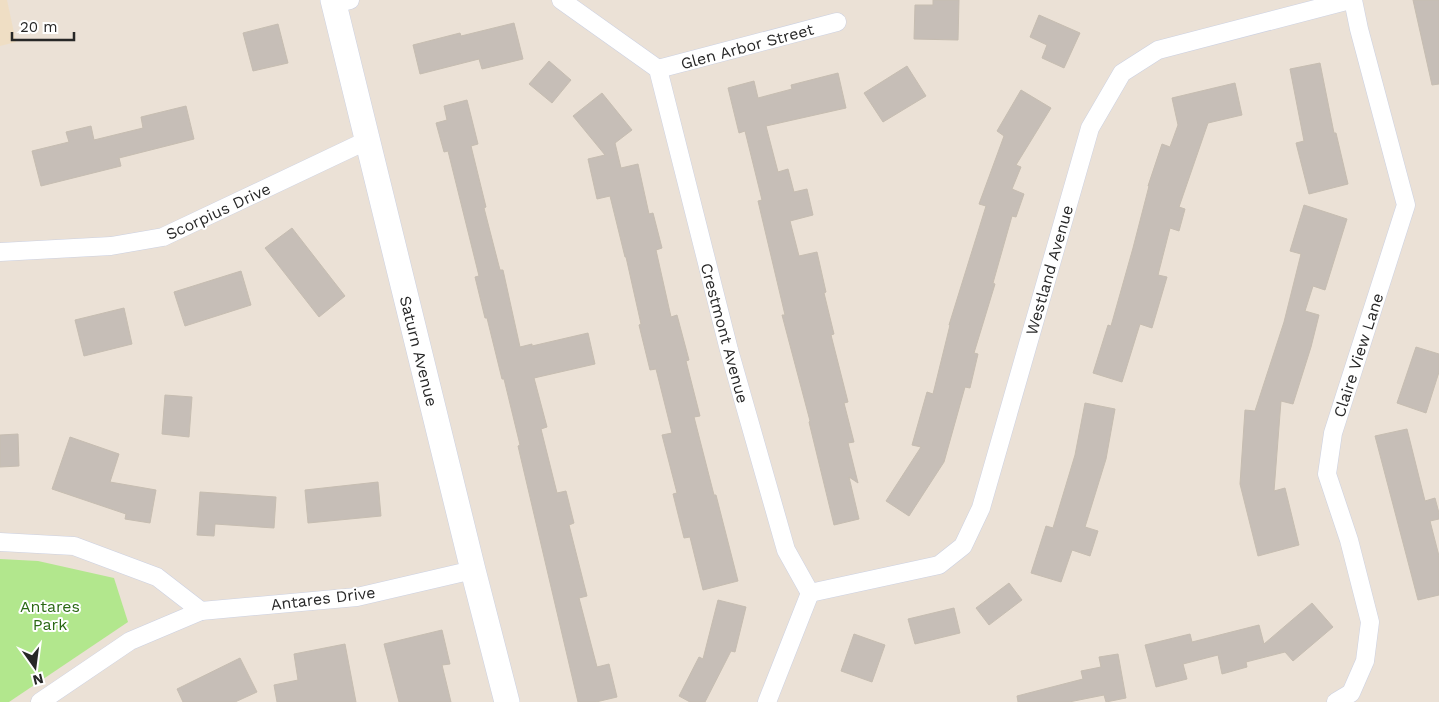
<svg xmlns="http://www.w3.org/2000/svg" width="1439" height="702" font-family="'Work Sans',sans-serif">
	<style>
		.education { fill: #efdec4 }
		.green { fill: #b2e78d }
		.building { fill: #c6beb7; stroke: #c6bdb1 }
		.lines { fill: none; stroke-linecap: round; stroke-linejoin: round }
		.street-casing { stroke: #ccd1e2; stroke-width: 19 }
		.secondary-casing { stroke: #ccd1e2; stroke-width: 26 }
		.street { stroke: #fff; stroke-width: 18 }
		.secondary { stroke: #fff; stroke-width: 25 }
		.labels { text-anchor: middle; stroke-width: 4; stroke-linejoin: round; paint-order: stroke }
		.street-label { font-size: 16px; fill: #272727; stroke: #fff }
		.park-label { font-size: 16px; fill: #2a6813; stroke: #fff }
	</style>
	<rect width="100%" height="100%" fill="#ebe1d6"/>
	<!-- education -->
	<polygon class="education" points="0,0 7,0 16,42 0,46"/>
	<!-- green -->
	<polygon class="green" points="0,559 38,561 114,578 128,622 9,702 0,702"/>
	<!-- building -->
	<g class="building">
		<polygon points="933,0 959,0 958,40 914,39 915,5 933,5"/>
		<polygon points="1413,0 1439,0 1439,84 1432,85"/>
		<polygon points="1039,15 1080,33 1064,68 1042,58 1047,45 1030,37"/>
		<polygon points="514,23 523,59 482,69 479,59 420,74 413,45 460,33 461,36"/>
		<polygon points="278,24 288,63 253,71 243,33"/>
		<polygon points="549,61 571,80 552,103 529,84"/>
		<polygon points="1320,63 1334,133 1336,133 1348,184 1309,194 1296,143 1304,141 1290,69"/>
		<polygon points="907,66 926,96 883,122 864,93"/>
		<polygon points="838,73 846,108 766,126 778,172 788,169 794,192 807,189 813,215 790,221 799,256 817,252 826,292 824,293 834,334 831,335 848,402 844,403 854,442 848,443 858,483 849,477 859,519 834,525 809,422 810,421 782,315 785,315 758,201 762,200 745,131 739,133 728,88 754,81 758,98 792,89 791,85"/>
		<polygon points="1235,83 1242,115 1208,123 1179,207 1185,209 1179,231 1170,228 1158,275 1167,277 1152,328 1140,324 1122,382 1093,373 1108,325 1111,326 1133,248 1149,186 1148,186 1162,144 1170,147 1178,125 1172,98"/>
		<polygon points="1021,90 1051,108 1016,165 1021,167 1012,189 1024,194 1016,217 1012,216 993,283 995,284 974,353 978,354 970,388 965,387 944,462 909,516 886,501 921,447 912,445 927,392 933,394 950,325 949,325 986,206 979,204 1004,136 997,131"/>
		<polygon points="602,93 632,130 615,143 621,168 638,164 649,214 653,213 662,248 656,250 671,317 677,315 689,360 686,361 700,416 694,417 714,495 716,495 738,581 703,590 690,537 684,538 673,494 677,493 662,435 672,433 656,369 650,370 639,325 641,324 626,257 625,257 610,196 597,199 588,159 605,155 573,116"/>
		<polygon points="467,100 478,144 471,146 486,207 484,208 500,270 503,270 520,347 532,344 532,346 588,333 595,364 534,378 547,427 541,429 557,493 566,491 574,523 569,525 587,596 579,598 597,667 609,664 617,697 596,702 578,702 518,446 520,445 504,379 502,379 487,318 485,318 475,277 479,276 448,151 444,152 436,123 447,120 444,106"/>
		<polygon points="186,106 194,139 119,158 121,166 41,186 32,151 69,142 66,132 91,126 94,140 143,128 141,117"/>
		<polygon points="1304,205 1347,219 1325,290 1313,286 1305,311 1319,315 1311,347 1293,404 1281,401 1274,491 1285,488 1299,545 1258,556 1240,484 1245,410 1255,411 1284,322 1301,254 1290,251"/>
		<polygon points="292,228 345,296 319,317 265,248"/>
		<polygon points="241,271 251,305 185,326 174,292"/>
		<polygon points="124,308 132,344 84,356 75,320"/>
		<polygon points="1416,347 1439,354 1439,372 1426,413 1397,403"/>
		<polygon points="165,395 192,397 189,437 162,434"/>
		<polygon points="1085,403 1115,409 1106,459 1085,527 1098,531 1090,556 1072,550 1061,582 1031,573 1046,526 1053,528 1075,455"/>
		<polygon points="1407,429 1425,501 1435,498 1439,513 1439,519 1430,521 1439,556 1439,595 1418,600 1375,436"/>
		<polygon points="18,434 19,466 0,467 0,435"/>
		<polygon points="70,437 119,454 110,482 156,490 150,523 125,519 126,514 52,489"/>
		<polygon points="378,482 381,516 308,523 305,490"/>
		<polygon points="200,492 276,497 274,528 215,524 214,536 197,535"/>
		<polygon points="1009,583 1022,600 989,625 976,608"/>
		<polygon points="718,600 746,607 735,652 731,651 705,702 690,702 679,696 699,657 703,659"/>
		<polygon points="1312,603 1333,627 1293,661 1285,652 1246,662 1247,667 1222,674 1218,655 1183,664 1187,679 1156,687 1145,645 1190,634 1192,642 1259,625 1264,644"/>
		<polygon points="954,608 960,633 915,644 908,619"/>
		<polygon points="442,630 450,664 442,665 451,702 399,702 384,644"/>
		<polygon points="854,634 885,645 872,682 841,671"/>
		<polygon points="345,644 356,702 277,702 274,685 298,680 294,654"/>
		<polygon points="1118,654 1126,698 1106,702 1104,695 1069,702 1018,702 1017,696 1083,679 1081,671 1101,667 1099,657"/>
		<polygon points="240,658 257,692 235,702 183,702 177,689"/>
	</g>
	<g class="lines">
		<!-- street casing -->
		<g class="street-casing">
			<g id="street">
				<polyline points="561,0 658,69 729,350 786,550 810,593"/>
				<polyline points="334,4 350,0"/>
				<polyline points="658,69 837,22"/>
				<polyline points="0,252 111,246 163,237 368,140"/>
				<polyline points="0,542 74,546 157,577 201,611 130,641 40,702"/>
				<polyline points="810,593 939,565 963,546 981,508 1090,128 1122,73 1158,50 1350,0"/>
				<polyline points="201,611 357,597 473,570"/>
				<polyline points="767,702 810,593"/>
				<polyline points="1336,702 1351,693 1365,661 1370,622 1349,540 1327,474 1333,433 1406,205 1359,29 1353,0"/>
			</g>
		</g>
		<!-- secondary casing -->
		<g class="secondary-casing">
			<polyline id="secondary" points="333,0 473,570 507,702"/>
		</g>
		<!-- street -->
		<use href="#street" class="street"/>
		<!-- secondary -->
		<use href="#secondary" class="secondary"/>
	</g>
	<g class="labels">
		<!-- street labels -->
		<g class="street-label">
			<text transform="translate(747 46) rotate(-15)" y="6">Glen Arbor Street</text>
			<text transform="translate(218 211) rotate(-25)" y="6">Scorpius Drive</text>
			<text transform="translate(1049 270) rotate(-74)" y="6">Westland Avenue</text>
			<text transform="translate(725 333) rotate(75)" y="6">Crestmont Avenue</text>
			<text transform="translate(419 351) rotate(76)" y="6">Saturn Avenue</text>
			<text transform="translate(1358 355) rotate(-72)" y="6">Claire View Lane</text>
			<text transform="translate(323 598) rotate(-7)" y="6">Antares Drive</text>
		</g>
		<!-- park labels -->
		<g class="park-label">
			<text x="50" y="612">Antares<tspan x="50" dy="18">Park</tspan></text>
		</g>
	</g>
	<!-- north arrow -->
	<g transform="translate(35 667) rotate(166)" stroke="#ffffff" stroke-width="4" paint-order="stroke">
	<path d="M0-4L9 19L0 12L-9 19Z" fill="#272727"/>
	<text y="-8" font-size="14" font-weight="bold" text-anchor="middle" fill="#272727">N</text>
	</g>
	<!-- scale -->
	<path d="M12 32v8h62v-8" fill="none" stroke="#272727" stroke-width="2.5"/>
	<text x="20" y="32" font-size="15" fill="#272727" stroke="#ffffff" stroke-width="4" paint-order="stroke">20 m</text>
</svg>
